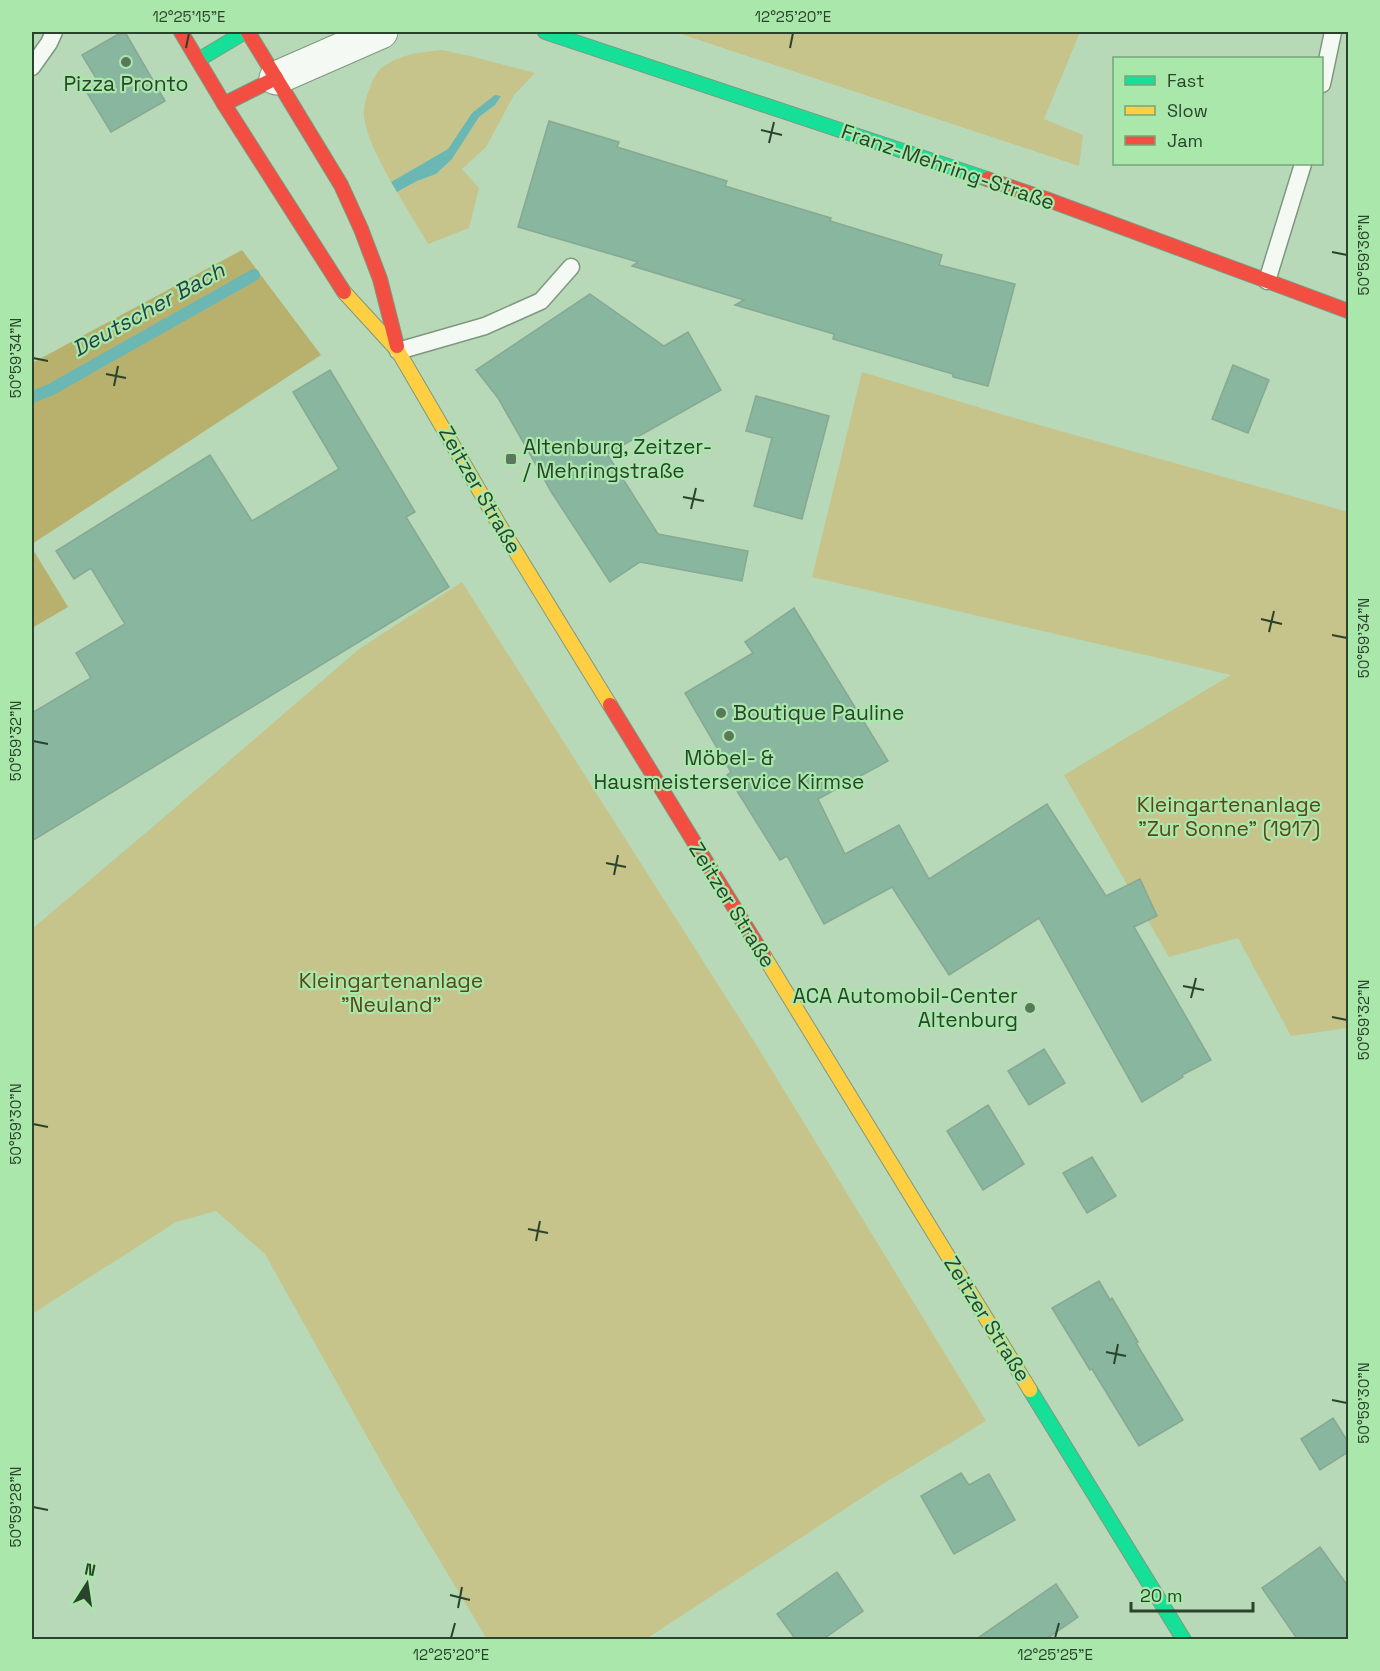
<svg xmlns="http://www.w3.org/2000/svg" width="1380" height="1671" font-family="'Space Grotesk',sans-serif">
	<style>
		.green { fill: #c6c38b }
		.forest { fill: #b8b16e }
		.water { fill: #6ab7b4 }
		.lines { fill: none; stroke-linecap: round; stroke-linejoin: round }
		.stream { stroke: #6ab7b4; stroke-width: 12 }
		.building { fill: #88b69e; stroke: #87a892; stroke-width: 1.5 }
		.lane-casing { stroke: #7e987f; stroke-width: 19 }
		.street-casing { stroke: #7e987f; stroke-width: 35 }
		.fast-casing { stroke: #7e987f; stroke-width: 16 }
		.slow-casing { stroke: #7e987f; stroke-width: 16 }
		.jam-casing { stroke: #7e987f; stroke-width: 16 }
		.lane { stroke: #f4f9f4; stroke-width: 16 }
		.street { stroke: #f4f9f4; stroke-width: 33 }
		.fast { stroke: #16e098; stroke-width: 14 }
		.slow { stroke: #ffcf43; stroke-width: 14 }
		.jam { stroke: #f24e42; stroke-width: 14 }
		.ticks { fill: none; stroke: #2a442c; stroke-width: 2 }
		.poi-dot { fill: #5b785d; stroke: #a9e7ab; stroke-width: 2 }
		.labels { text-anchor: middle; stroke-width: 4.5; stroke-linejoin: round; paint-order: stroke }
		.poi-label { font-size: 21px; fill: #2a442c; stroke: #a9e7ab }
		.street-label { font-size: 21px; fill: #2a442c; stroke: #a9e7ab }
		.park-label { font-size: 21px; fill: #5c4715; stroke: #a9e7ab }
		.water-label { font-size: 22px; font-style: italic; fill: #254246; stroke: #a9e7ab }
		.neatline { fill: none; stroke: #2a442c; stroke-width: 2 }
		.ticks-label { font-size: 15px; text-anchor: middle; fill: #2a442c }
	</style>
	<rect width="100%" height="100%" fill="#b7d9b8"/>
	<!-- green -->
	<g class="green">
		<polygon points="675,32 1080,32 1044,119 1083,135 1079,166"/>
		<path d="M442 50 474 57 535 73 514 95 486 147 462 169 479 188 469 228 428 244 397 192 417 181 436 174 452 159 479 117 495 105 472 113 448 149 391 182C380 161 368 141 364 117 363 109 366 97 369 90 372 82 376 71 384 66 400 54 423 52 442 50Z"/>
		<polygon points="862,372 1004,415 1348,512 1348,1028 1291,1036 1238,938 1169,957 1064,775 1231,675 812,577"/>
		<polygon points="462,582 757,1046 986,1421 883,1484 646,1639 487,1639 393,1483 265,1254 216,1211 176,1222 32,1314 32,929 148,831 359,649"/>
	</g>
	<!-- forest -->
	<g class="forest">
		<polygon points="242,250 321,355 32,544 32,363"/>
		<polygon points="32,548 68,607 32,628"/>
	</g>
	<!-- water -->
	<polygon class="water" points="495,95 501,96 495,105 479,117 452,159 436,174 417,181 397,192 391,182 448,149 472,113"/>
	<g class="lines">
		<!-- stream -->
		<polyline class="stream" points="32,397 50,390 254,275"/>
	</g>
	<!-- building -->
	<g class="building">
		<polygon points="122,32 125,32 165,101 111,132 86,91 99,83 82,55"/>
		<polygon points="549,121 619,142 617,147 727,181 725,186 831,218 830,221 942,255 939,265 1015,284 988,386 953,377 953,374 833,339 834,334 735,305 744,300 632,266 638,262 518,227"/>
		<polygon points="590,294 664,346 688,332 721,390 607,454 658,534 748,551 742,581 640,562 610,582 552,493 498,398 476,370"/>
		<polygon points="1233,365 1269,380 1248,433 1212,419"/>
		<polygon points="330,370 415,512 406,517 449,587 32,841 32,713 91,678 76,653 125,624 91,568 74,579 56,551 210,455 252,521 339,469 293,392"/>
		<polygon points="756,396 829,416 802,519 754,506 772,438 746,431"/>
		<polygon points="794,608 888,761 818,799 845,854 899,825 929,879 1047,804 1106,896 1140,879 1157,916 1134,927 1211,1060 1182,1075 1183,1077 1142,1102 1039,918 949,975 892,887 824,924 787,856 780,860 727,775 731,772 685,693 753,653 745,642"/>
		<polygon points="1044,1049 1065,1083 1029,1105 1008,1071"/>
		<polygon points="988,1105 1024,1164 983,1190 947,1131"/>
		<polygon points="1092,1157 1116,1196 1087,1213 1063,1173"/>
		<polygon points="1099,1281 1110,1300 1112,1298 1138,1342 1136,1343 1183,1420 1139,1446 1092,1369 1090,1370 1052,1308"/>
		<polygon points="1333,1418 1348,1442 1348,1452 1320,1470 1301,1439"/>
		<polygon points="961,1473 969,1485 989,1474 1015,1520 954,1554 921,1496"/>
		<polygon points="1320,1547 1348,1586 1348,1640 1298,1640 1262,1588"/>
		<polygon points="837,1572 863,1611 822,1640 796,1640 777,1614"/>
		<polygon points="1056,1584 1078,1617 1045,1640 975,1640"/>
	</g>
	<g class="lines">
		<!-- lane casing -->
		<g class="lane-casing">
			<g id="lane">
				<polyline points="32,67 49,43 54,32"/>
				<polyline points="1322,84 1333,32"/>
				<polyline points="1267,281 1303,164"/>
				<polyline points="398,351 485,326 541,301 571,267"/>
			</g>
		</g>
		<!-- street casing -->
		<g class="street-casing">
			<polyline id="street" points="276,78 381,32"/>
		</g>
		<!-- fast casing -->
		<g class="fast-casing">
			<g id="fast">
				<polyline points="545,32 987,179"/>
				<polyline points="198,60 245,32"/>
				<polyline points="1030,1390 1184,1640"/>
			</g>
		</g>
		<!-- slow casing -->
		<g class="slow-casing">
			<g id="slow">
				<polyline points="344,292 398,351 500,526 610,705"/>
				<polyline points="764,956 1030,1390"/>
			</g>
		</g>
		<!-- jam casing -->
		<g class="jam-casing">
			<g id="jam">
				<polyline points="181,32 224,104 344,292"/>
				<polyline points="248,32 341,185 361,229 380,279 397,346"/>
				<polyline points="224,104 276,78"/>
				<polyline points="987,179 1046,199 1348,311"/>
				<polyline points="610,705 764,956"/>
			</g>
		</g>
		<!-- lane -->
		<use href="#lane" class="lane"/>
		<!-- street -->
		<use href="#street" class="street"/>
		<!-- fast -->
		<use href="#fast" class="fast"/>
		<!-- slow -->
		<use href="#slow" class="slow"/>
		<!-- jam -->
		<use href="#jam" class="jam"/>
	</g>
	<!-- ticks -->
	<path class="ticks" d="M186 48 189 33M790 48 793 33M761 130 782 135M769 143 774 122M1332 252 1347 255M33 358 48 361M106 374 126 378M114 386 118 366M683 497 704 501M691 509 696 488M1261 619 1282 624M1269 632 1274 611M1332 635 1347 638M33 741 48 744M606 863 626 867M614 875 618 855M1183 986 1204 990M1191 998 1196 978M1332 1017 1347 1020M33 1124 48 1127M528 1229 548 1233M536 1241 540 1221M1106 1352 1126 1356M1114 1364 1118 1344M1332 1400 1347 1403M33 1507 48 1510M450 1595 470 1600M458 1608 462 1587M451 1638 455 1623M1055 1638 1059 1623"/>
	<!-- markers -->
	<g class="poi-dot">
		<circle cx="126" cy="62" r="6"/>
		<rect x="505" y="453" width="12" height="12" rx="3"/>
		<circle cx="721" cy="713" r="6"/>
		<circle cx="729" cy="736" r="6"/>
		<circle cx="1030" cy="1008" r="6"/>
	</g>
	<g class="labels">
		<!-- poi labels -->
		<g class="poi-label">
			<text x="126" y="91">Pizza Pronto</text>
			<text x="523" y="454" text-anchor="start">Altenburg, Zeitzer-<tspan x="523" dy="24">/ Mehringstraße</tspan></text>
			<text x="733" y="720" text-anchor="start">Boutique Pauline</text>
			<text x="729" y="765">Möbel- &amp;<tspan x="729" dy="24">Hausmeisterservice Kirmse</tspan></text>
			<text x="1018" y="1003" text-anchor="end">ACA Automobil-Center<tspan x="1018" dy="24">Altenburg</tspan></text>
		</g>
		<!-- street labels -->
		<g class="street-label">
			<text transform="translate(948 167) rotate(19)" y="7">Franz-Mehring-Straße</text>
			<text transform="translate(480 490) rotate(60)" y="7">Zeitzer Straße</text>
			<text transform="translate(732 905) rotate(58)" y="7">Zeitzer Straße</text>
			<text transform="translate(987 1319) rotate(58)" y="7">Zeitzer Straße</text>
		</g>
		<!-- park labels -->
		<g class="park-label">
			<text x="1229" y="812">Kleingartenanlage<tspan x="1229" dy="24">"Zur Sonne" (1917)</tspan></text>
			<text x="391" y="988">Kleingartenanlage<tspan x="391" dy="24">"Neuland"</tspan></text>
		</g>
		<!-- water labels -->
		<g class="water-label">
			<text transform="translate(148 309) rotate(-29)" y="8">Deutscher Bach</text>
		</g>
	</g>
	<!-- border -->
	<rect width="1380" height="1671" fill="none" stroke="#a9e7ab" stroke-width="66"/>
	<!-- legend -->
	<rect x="1113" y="57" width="210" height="108" fill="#a9e7ab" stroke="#76a678" stroke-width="1.5"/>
	<rect x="1125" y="76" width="30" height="9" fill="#16e098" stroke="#76a678" stroke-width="1.5"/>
	<text x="1167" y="87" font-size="18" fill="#2a442c">Fast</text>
	<rect x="1125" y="106" width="30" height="9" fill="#ffcf43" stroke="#76a678" stroke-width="1.5"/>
	<text x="1167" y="117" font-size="18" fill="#2a442c">Slow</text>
	<rect x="1125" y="136" width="30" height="9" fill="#f24e42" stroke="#76a678" stroke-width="1.5"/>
	<text x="1167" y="147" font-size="18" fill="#2a442c">Jam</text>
	<!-- north arrow -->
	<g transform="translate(87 1584) rotate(12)" stroke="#a9e7ab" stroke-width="4.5" paint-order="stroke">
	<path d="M0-4.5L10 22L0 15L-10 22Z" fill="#2a442c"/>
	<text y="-9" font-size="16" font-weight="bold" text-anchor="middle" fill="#2a442c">N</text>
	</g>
	<!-- scale -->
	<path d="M1131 1602v9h122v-9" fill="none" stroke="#2a442c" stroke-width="3"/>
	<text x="1140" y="1602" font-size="18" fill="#2a442c" stroke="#a9e7ab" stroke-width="4.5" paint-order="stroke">20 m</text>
	<rect x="33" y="33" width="1314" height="1605" class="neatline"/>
	<g class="ticks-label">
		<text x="189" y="22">12°25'15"E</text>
		<text x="793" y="22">12°25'20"E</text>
		<text transform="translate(1364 255) rotate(-90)" y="5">50°59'36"N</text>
		<text transform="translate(16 358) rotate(-90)" y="5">50°59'34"N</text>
		<text transform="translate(1364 638) rotate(-90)" y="5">50°59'34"N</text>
		<text transform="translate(16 741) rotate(-90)" y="5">50°59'32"N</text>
		<text transform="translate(1364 1020) rotate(-90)" y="5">50°59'32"N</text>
		<text transform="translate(16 1124) rotate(-90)" y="5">50°59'30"N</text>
		<text transform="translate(1364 1403) rotate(-90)" y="5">50°59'30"N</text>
		<text transform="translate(16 1507) rotate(-90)" y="5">50°59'28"N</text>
		<text x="451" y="1660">12°25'20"E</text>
		<text x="1055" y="1660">12°25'25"E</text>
	</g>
</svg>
